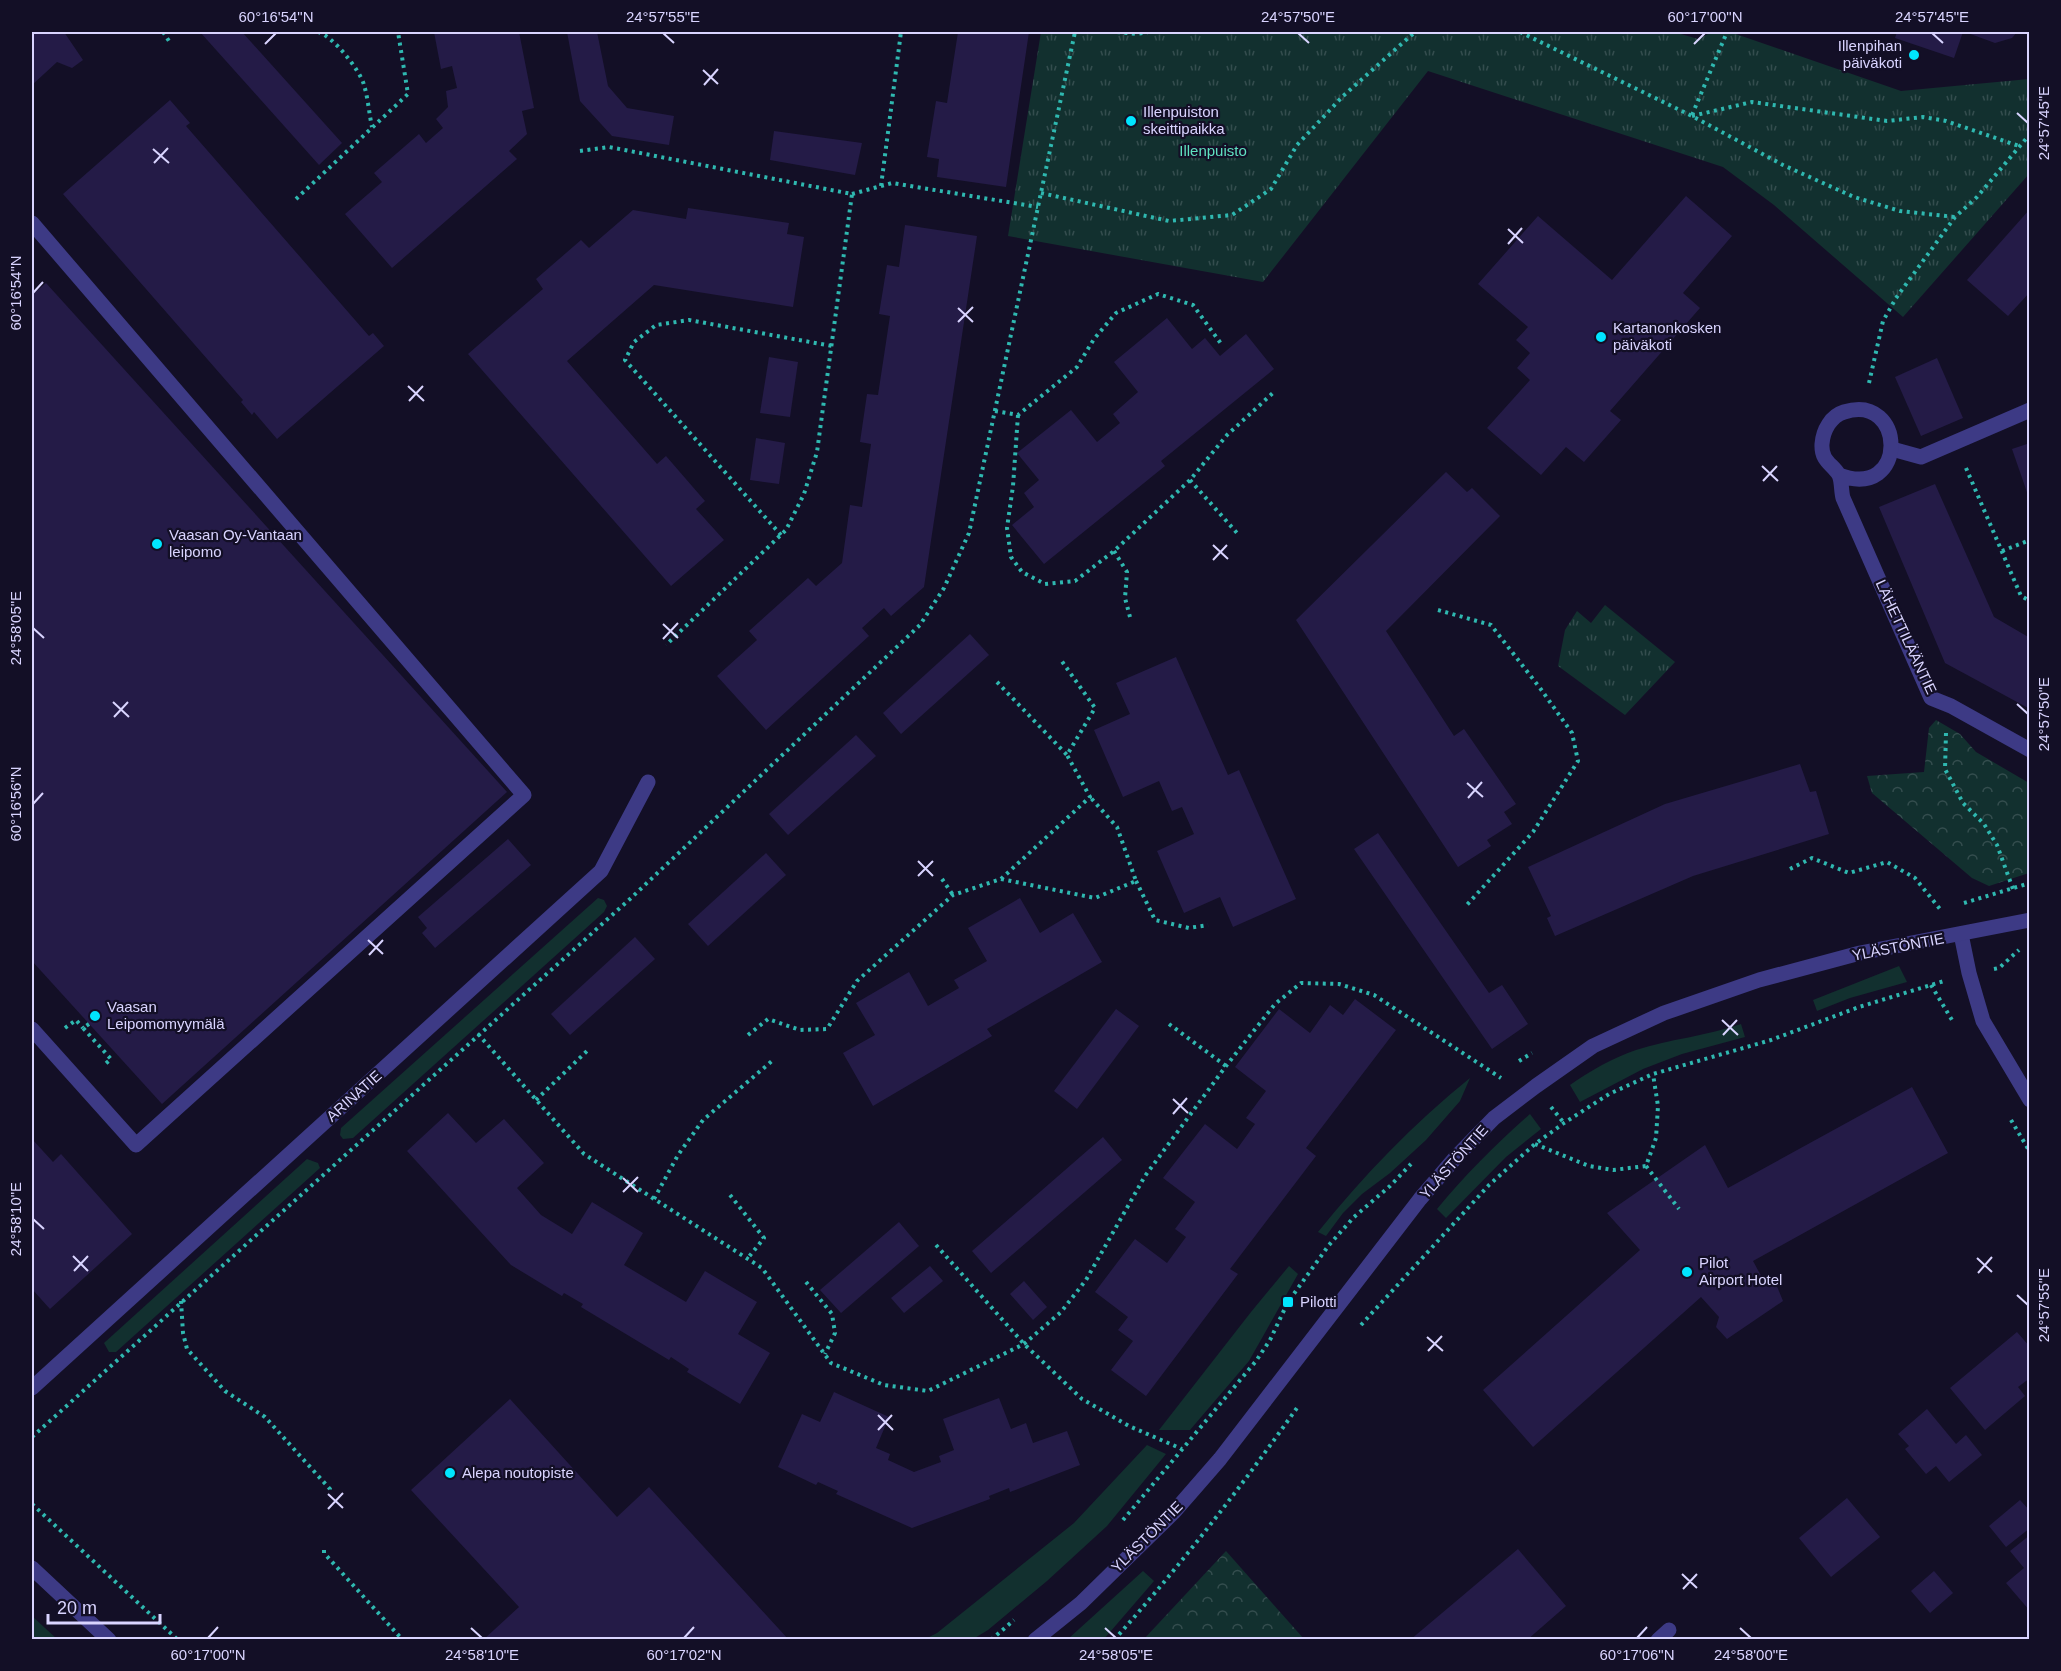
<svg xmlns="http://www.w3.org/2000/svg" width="2061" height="1671" font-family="Arial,sans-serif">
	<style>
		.green { fill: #12302f }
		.forest { fill: url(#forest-crowns) }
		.park { fill: url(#park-tufts) }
		.building { fill: #241b47 }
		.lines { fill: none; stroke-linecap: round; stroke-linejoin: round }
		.path { stroke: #2fb8b0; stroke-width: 4; stroke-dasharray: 3 4.5; stroke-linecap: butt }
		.minor { stroke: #3d3a85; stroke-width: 15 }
		.ticks { fill: none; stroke: #d9d4ff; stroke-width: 2 }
		.poi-dot { fill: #00e5ff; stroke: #130f26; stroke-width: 2 }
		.labels { text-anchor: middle; stroke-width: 4.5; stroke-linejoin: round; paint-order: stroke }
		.poi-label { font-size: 15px; fill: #d9d4ff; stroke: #130f26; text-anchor: start }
		.park-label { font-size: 15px; fill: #5fe0c0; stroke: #130f26 }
		.street-label { font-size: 15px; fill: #d9d4ff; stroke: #130f26 }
		.neatline { fill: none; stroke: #d9d4ff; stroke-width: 2 }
		.ticks-label { font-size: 15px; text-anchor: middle; fill: #d9d4ff }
	</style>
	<defs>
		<pattern id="forest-crowns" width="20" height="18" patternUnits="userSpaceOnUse" patternTransform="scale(1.5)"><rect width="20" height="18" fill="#12302f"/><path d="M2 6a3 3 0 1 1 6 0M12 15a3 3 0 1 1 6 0" fill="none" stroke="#344d4e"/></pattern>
		<pattern id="park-tufts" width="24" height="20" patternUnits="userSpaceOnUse" patternTransform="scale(1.5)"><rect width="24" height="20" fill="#12302f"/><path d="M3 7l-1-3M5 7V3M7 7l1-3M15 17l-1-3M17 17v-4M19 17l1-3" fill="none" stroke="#344d4e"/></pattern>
	</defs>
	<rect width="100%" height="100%" fill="#130f26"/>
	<!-- green -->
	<g class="green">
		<polygon points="598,898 604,900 607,906 604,912 353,1138 343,1139 340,1135 341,1128"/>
		<polygon points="1899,966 1907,982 1850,998 1817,1011 1813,1000"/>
		<path d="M1741 1024 1745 1037 1682 1054 1643 1069 1580 1102 1570 1085C1590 1071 1612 1058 1636 1050 1670 1039 1707 1036 1741 1024Z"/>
		<path d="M1470 1078 1460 1101 1426 1140 1390 1173 1362 1194 1343 1213 1326 1236 1318 1232C1363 1176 1414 1123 1470 1078Z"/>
		<path d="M1530 1114 1541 1129 1506 1157 1446 1218 1437 1209C1466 1174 1496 1144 1530 1114Z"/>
		<polygon points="307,1159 318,1163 320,1168 116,1352 109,1352 104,1343"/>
		<polygon points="1289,1266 1298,1274 1249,1361 1190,1430 1159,1430 1251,1312"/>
		<polygon points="1147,1445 1166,1454 1107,1526 1047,1581 988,1630 973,1639 925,1639 937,1633 1074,1523"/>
		<polygon points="1143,1571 1154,1581 1104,1639 1068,1639"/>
		<polygon points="32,1616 57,1639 32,1639"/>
	</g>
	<!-- forest -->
	<g class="forest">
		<polygon points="1936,720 1960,734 1976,752 2029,783 2029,873 1989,886 1972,878 1872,793 1867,776 1924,772 1929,728"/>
		<polygon points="1226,1551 1304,1639 1144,1639"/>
	</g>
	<!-- park -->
	<g class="park">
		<polygon points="1041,32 1674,32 1698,39 1712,32 1730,32 1901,91 2029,79 2029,174 1903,317 1774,205 1723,167 1428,71 1263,282 1008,236"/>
		<polygon points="1605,605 1675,662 1625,715 1558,666 1565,630 1577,611 1591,623"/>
	</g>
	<!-- building -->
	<g class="building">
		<polygon points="32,32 64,32 83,60 72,68 57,62 32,85"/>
		<polygon points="200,32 242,32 342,143 319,165"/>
		<polygon points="434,32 519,32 534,108 522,111 527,134 509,151 517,159 392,268 345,214 382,182 374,173 419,134 426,143 443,128 436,119 448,107 446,91 457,88 452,66 441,69"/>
		<polygon points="567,32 597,32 608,86 627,108 674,116 669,145 612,136 580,101"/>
		<polygon points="958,32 1029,32 1006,187 937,177 939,159 927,157 936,101 947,103"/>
		<polygon points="1897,32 1963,32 1954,58 1895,38"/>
		<polygon points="1965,32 2017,32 2012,38 1995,43"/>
		<polygon points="170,100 190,123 186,126 369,336 373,333 384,346 277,439 254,412 252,415 241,402 243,400 63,194"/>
		<polygon points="774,131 862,143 855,175 770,160"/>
		<polygon points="1686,196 1732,236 1683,293 1700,308 1610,411 1621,420 1584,462 1566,447 1541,475 1487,428 1530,380 1517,368 1530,353 1516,340 1528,327 1478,284 1538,216 1612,280"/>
		<polygon points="688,208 789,223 787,234 804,237 793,307 654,285 567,361 657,464 666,456 705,501 696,509 724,540 671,586 468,354 543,289 536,279 581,240 589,248 633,210 686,219"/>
		<polygon points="2030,209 2030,292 2008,316 1967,280"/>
		<polygon points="905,225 977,236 924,587 891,616 884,608 862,628 869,636 766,730 717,676 757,640 749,631 808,578 816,586 842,563 850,505 862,507 871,444 860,442 867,394 878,395 890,316 879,314 887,265 899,267"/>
		<polygon points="46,283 507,792 162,1104 32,961 32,295"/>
		<polygon points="1167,318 1192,349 1205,338 1220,356 1246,334 1274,369 1161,461 1165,466 1044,564 1012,525 1034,507 1024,493 1039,480 1017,453 1071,410 1097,442 1120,423 1113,414 1138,392 1114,362"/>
		<polygon points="769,357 798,362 790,417 760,413"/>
		<polygon points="1937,358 1963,418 1921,436 1895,377"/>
		<polygon points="756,438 785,443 779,484 750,480"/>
		<polygon points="2030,443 2030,498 2029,498 2012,449"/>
		<polygon points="1446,472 1467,492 1472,488 1500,516 1386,631 1454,736 1464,729 1516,804 1504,812 1512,824 1487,840 1491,846 1458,867 1296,620"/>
		<polygon points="1935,484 1994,617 2030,638 2030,709 1945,663 1879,507"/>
		<polygon points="970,634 989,655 901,734 883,713"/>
		<polygon points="1176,657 1228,775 1239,770 1296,899 1233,927 1220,897 1184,913 1157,851 1194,834 1182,807 1172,811 1159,781 1123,797 1094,730 1130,714 1116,683"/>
		<polygon points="856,735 876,756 788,835 769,814"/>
		<polygon points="1800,764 1810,792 1816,791 1829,834 1693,876 1555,936 1547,918 1551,916 1528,867 1665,804"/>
		<polygon points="1378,833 1489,993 1502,985 1528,1024 1492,1049 1354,849"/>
		<polygon points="508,839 531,865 435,948 422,933 427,928 418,917"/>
		<polygon points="766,853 786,875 708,946 688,924"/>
		<polygon points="1020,898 1040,933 1073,913 1102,962 987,1029 992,1036 873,1106 843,1053 875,1035 856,1003 909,972 928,1006 959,988 954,980 987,961 968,928"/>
		<polygon points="635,937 655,959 570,1035 551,1014"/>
		<polygon points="1355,999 1396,1030 1306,1148 1316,1156 1230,1269 1238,1274 1146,1396 1111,1370 1133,1341 1118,1330 1128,1317 1095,1292 1135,1239 1167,1263 1186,1237 1175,1229 1195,1202 1163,1178 1205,1124 1237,1149 1255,1124 1246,1118 1266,1091 1235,1067 1279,1009 1310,1033 1330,1005 1343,1015"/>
		<polygon points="1116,1009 1139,1026 1077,1109 1054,1091"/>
		<polygon points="1912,1087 1948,1153 1753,1261 1765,1283 1776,1284 1783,1301 1727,1339 1716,1327 1719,1317 1701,1297 1533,1447 1483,1390 1640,1250 1607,1213 1705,1145 1728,1188"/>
		<polygon points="448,1113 476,1143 504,1119 544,1163 517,1188 541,1215 572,1234 592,1202 643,1233 624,1265 686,1302 705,1271 757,1302 738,1334 770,1353 740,1404 687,1372 689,1369 671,1357 669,1360 581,1307 583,1304 564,1293 562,1296 511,1265 407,1151"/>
		<polygon points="1103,1137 1122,1160 991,1273 972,1251"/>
		<polygon points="32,1139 53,1162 61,1154 132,1234 50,1309 32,1289"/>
		<polygon points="899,1222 919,1246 841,1313 820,1290"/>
		<polygon points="930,1266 943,1281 904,1313 891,1298"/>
		<polygon points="1024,1281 1047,1307 1033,1320 1010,1294"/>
		<polygon points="2017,1332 2030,1347 2030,1378 2018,1387 2025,1396 1985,1430 1950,1388"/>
		<polygon points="834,1392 889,1417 876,1448 890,1454 888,1460 914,1472 941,1462 939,1456 954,1450 943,1419 999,1398 1011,1429 1026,1423 1033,1443 1067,1431 1080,1465 1010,1492 1009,1488 989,1496 990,1499 912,1528 836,1494 838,1491 818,1482 816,1485 778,1467 802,1414 820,1422"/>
		<polygon points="510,1399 617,1517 649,1487 789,1640 483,1640 519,1607 411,1490"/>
		<polygon points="1927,1409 1956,1444 1966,1435 1982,1455 1949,1482 1936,1466 1926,1474 1905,1449 1909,1446 1898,1434"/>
		<polygon points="1847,1498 1880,1537 1831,1577 1799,1538"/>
		<polygon points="2020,1500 2030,1511 2030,1528 2006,1547 1989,1526"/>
		<polygon points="2030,1535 2030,1611 2006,1583 2024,1568 2010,1551"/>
		<polygon points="1518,1549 1566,1606 1527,1640 1410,1640"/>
		<polygon points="1934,1571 1953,1593 1930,1613 1911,1591"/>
	</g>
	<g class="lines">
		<!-- path -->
		<g class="path">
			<polyline points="163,32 171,44"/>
			<path d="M318 32C333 36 360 70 364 85 368 98 369 113 372 127"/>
			<polyline points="1117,32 1136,34 1148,32"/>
			<polyline points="1520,32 1692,116 1783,165 1854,197 1900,211 1955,217"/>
			<polyline points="1692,115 1727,32"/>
			<polyline points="1692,116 1752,102 1887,121 1923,117 1946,121 2019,146"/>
			<polyline points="580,151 609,147 852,194 817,452 804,494 786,530 666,645"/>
			<polyline points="881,186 901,32"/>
			<polyline points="1041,193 1169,221 1232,215 1271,189 1297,145 1343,96 1415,32"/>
			<polyline points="852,194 892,183 1038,207"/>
			<polyline points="296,199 408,94 398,32"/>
			<polyline points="1869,383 1883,321 1896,298 1955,217 1977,197 2030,134"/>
			<polyline points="995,411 1018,415 1077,367 1094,339 1116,313 1158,294 1193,305 1222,345"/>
			<polyline points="1018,415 1013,486 1007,528 1011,557 1022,572 1045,584 1075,581 1114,551 1190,480 1227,435 1274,392"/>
			<polyline points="1966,468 2021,596 2030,601"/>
			<polyline points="1190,480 1237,533"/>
			<polyline points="781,535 625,360 634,342 656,325 689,320 832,346"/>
			<polyline points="1114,551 1127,572 1125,598 1130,617"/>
			<polyline points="2002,551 2030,540"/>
			<polyline points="1438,610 1491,625 1540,688 1572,733 1578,761 1533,832 1465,907"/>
			<polyline points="997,682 1067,755"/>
			<polyline points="1946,733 1945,769 1963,803 1984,824 1997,845 2013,889"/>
			<polyline points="1790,869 1812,858 1849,873 1887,862 1915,878 1940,909"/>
			<polyline points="942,879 953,895"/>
			<polyline points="1001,879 1095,898 1136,881 1117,827 1090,797"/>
			<polyline points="1136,881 1155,920 1189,928 1208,925"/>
			<polyline points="1964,903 2030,883"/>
			<polyline points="1994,969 1999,968 2019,950"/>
			<polyline points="1931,985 1952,1020"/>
			<polyline points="89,1024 83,1028 111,1059 103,1066"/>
			<polyline points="1169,1024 1226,1066"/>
			<polyline points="65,1028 76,1020 83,1028"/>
			<polyline points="478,1034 584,1154 762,1268 831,1363 884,1385 928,1391 1024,1344 1061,1312 1086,1280 1145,1176 1226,1066 1275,1004 1301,983 1339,984 1374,995 1501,1078"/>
			<polyline points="748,1035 768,1019 800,1030 827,1029 857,981 953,895 1001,879 1090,797 1067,755 1095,708 1061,660"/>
			<polyline points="1519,1061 1532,1053"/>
			<polyline points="536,1100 588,1050"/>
			<polyline points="1551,1107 1564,1123"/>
			<polyline points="2011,1120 2030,1152"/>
			<polyline points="1535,1144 1589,1166 1613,1170 1646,1166 1656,1138 1658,1106 1653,1074"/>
			<polyline points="1646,1166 1679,1209"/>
			<polyline points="730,1195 764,1238 748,1258"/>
			<polyline points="654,1199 678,1155 703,1120 772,1061"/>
			<polyline points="936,1245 1024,1344 1082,1399 1129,1426 1182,1449"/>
			<polyline points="806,1282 832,1314 835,1333 825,1354"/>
			<polyline points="181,1301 183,1333 187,1349 225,1391 265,1417 330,1489 330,1493"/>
			<polyline points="1361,1325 1489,1185 1535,1144 1564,1123 1609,1094 1653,1074 1771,1040 1859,1007 1944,981"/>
			<polyline points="32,1437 630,899 920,625 944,588 969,533 1075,32"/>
			<polyline points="32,1504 178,1640"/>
			<polyline points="1123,1520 1256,1361 1270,1340 1288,1302 1329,1245 1354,1217 1390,1186 1411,1164"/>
			<polyline points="324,1550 324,1553 400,1637"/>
			<polyline points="991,1640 1014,1620"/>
			<path d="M1114 1640C1181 1565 1242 1486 1299 1405"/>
		</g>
		<!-- minor -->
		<g class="minor">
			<polyline points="32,223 524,795 136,1145 32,1029"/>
			<polyline points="1892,449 1921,457 2030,410"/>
			<path d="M1839 475C1909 501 1906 392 1844 412 1831 416 1823 430 1822 444 1821 462 1833 464 1839 475 1842 481 1841 491 1843 498L1931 698 1951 706 2030 750"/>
			<polyline points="1961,934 1969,973 1983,1021 2030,1100"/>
			<polyline points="32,1388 601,871 648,782"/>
			<polyline points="32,1568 109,1640"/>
			<polyline points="1035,1640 1081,1603 1173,1513 1220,1459 1420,1199 1456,1157 1494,1118 1536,1086 1593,1046 1664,1013 1759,980 1860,953 2030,920"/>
			<polyline points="1658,1640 1669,1630"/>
		</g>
	</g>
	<!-- ticks -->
	<path class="ticks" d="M663 33 674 43M1298 33 1309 43M1932 33 1943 43M265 44 276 33M1694 44 1705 33M703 70 718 84M704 85 718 69M2017 113 2028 123M153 149 169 163M154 163 168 148M1508 229 1523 243M1508 244 1522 228M33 293 43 282M958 308 973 322M958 322 973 307M408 386 424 401M409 401 423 386M1762 466 1778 481M1763 481 1777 466M1213 545 1228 559M1213 560 1227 545M663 624 678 638M33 628 44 638M663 639 678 623M113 702 129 717M2017 704 2028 714M114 717 128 702M1467 783 1483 797M1468 798 1482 782M33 804 43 793M918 861 933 876M918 876 933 861M368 940 383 954M369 955 383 940M1722 1020 1738 1035M1723 1035 1737 1020M1173 1099 1188 1113M1173 1114 1187 1098M623 1178 638 1192M623 1192 638 1177M33 1219 44 1229M73 1256 88 1271M1977 1258 1992 1272M74 1271 88 1256M1978 1273 1992 1257M2017 1295 2028 1305M1427 1337 1443 1351M1428 1351 1442 1336M878 1415 893 1430M878 1430 892 1415M328 1494 343 1508M328 1509 343 1493M1682 1574 1697 1588M1683 1589 1697 1574M471 1628 482 1638M1105 1628 1116 1638M1740 1628 1751 1638M208 1638 218 1627M684 1638 694 1627M1637 1638 1647 1627"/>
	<!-- markers -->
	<g class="poi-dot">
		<circle cx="1914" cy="55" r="6"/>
		<circle cx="1131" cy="121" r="6"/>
		<circle cx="1601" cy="337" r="6"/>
		<circle cx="157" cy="544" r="6"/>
		<circle cx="95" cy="1016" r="6"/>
		<circle cx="1687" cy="1272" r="6"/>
		<rect x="1282" y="1296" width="12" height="12" rx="3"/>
		<circle cx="450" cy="1473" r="6"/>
	</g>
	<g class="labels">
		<!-- poi labels -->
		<g class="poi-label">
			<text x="1902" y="51" text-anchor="end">Illenpihan<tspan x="1902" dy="17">päiväkoti</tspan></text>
			<text x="1143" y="117">Illenpuiston<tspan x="1143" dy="17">skeittipaikka</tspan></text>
			<text x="1613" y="333">Kartanonkosken<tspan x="1613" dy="17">päiväkoti</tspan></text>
			<text x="169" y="540">Vaasan Oy-Vantaan<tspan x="169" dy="17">leipomo</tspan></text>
			<text x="107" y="1012">Vaasan<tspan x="107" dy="17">Leipomomyymälä</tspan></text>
			<text x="1699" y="1268">Pilot<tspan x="1699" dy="17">Airport Hotel</tspan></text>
			<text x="1300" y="1307">Pilotti</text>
			<text x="462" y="1478">Alepa noutopiste</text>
		</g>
		<!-- park labels -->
		<g class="park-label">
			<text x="1213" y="156">Illenpuisto</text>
		</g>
		<!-- street labels -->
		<g class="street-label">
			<text transform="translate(1906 637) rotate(65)" y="5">LÄHETTILÄÄNTIE</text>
			<text transform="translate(1898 947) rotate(-11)" y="5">YLÄSTÖNTIE</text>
			<text transform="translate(354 1096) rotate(-42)" y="5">ARINATIE</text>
			<text transform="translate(1454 1162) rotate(-48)" y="5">YLÄSTÖNTIE</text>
			<text transform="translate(1147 1537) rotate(-45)" y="5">YLÄSTÖNTIE</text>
		</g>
	</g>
	<!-- border -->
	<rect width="2061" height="1671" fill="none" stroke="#130f26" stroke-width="66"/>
	<!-- scale -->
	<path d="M48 1614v9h112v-9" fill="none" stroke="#d9d4ff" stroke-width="3"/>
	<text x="57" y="1614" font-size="18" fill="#d9d4ff" stroke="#130f26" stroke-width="4.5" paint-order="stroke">20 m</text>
	<rect x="33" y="33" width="1995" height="1605" class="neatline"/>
	<g class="ticks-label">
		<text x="276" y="22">60°16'54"N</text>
		<text x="663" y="22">24°57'55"E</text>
		<text x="1298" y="22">24°57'50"E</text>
		<text x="1705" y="22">60°17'00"N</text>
		<text x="1932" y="22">24°57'45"E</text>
		<text transform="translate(2044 123) rotate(-90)" y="5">24°57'45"E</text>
		<text transform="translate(16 293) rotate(-90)" y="5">60°16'54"N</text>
		<text transform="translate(16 628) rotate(-90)" y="5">24°58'05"E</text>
		<text transform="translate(2044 714) rotate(-90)" y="5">24°57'50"E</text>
		<text transform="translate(16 804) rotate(-90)" y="5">60°16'56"N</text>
		<text transform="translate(16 1219) rotate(-90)" y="5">24°58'10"E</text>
		<text transform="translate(2044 1305) rotate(-90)" y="5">24°57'55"E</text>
		<text x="208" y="1660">60°17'00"N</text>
		<text x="482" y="1660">24°58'10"E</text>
		<text x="684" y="1660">60°17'02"N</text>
		<text x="1116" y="1660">24°58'05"E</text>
		<text x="1637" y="1660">60°17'06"N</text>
		<text x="1751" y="1660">24°58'00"E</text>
	</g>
</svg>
